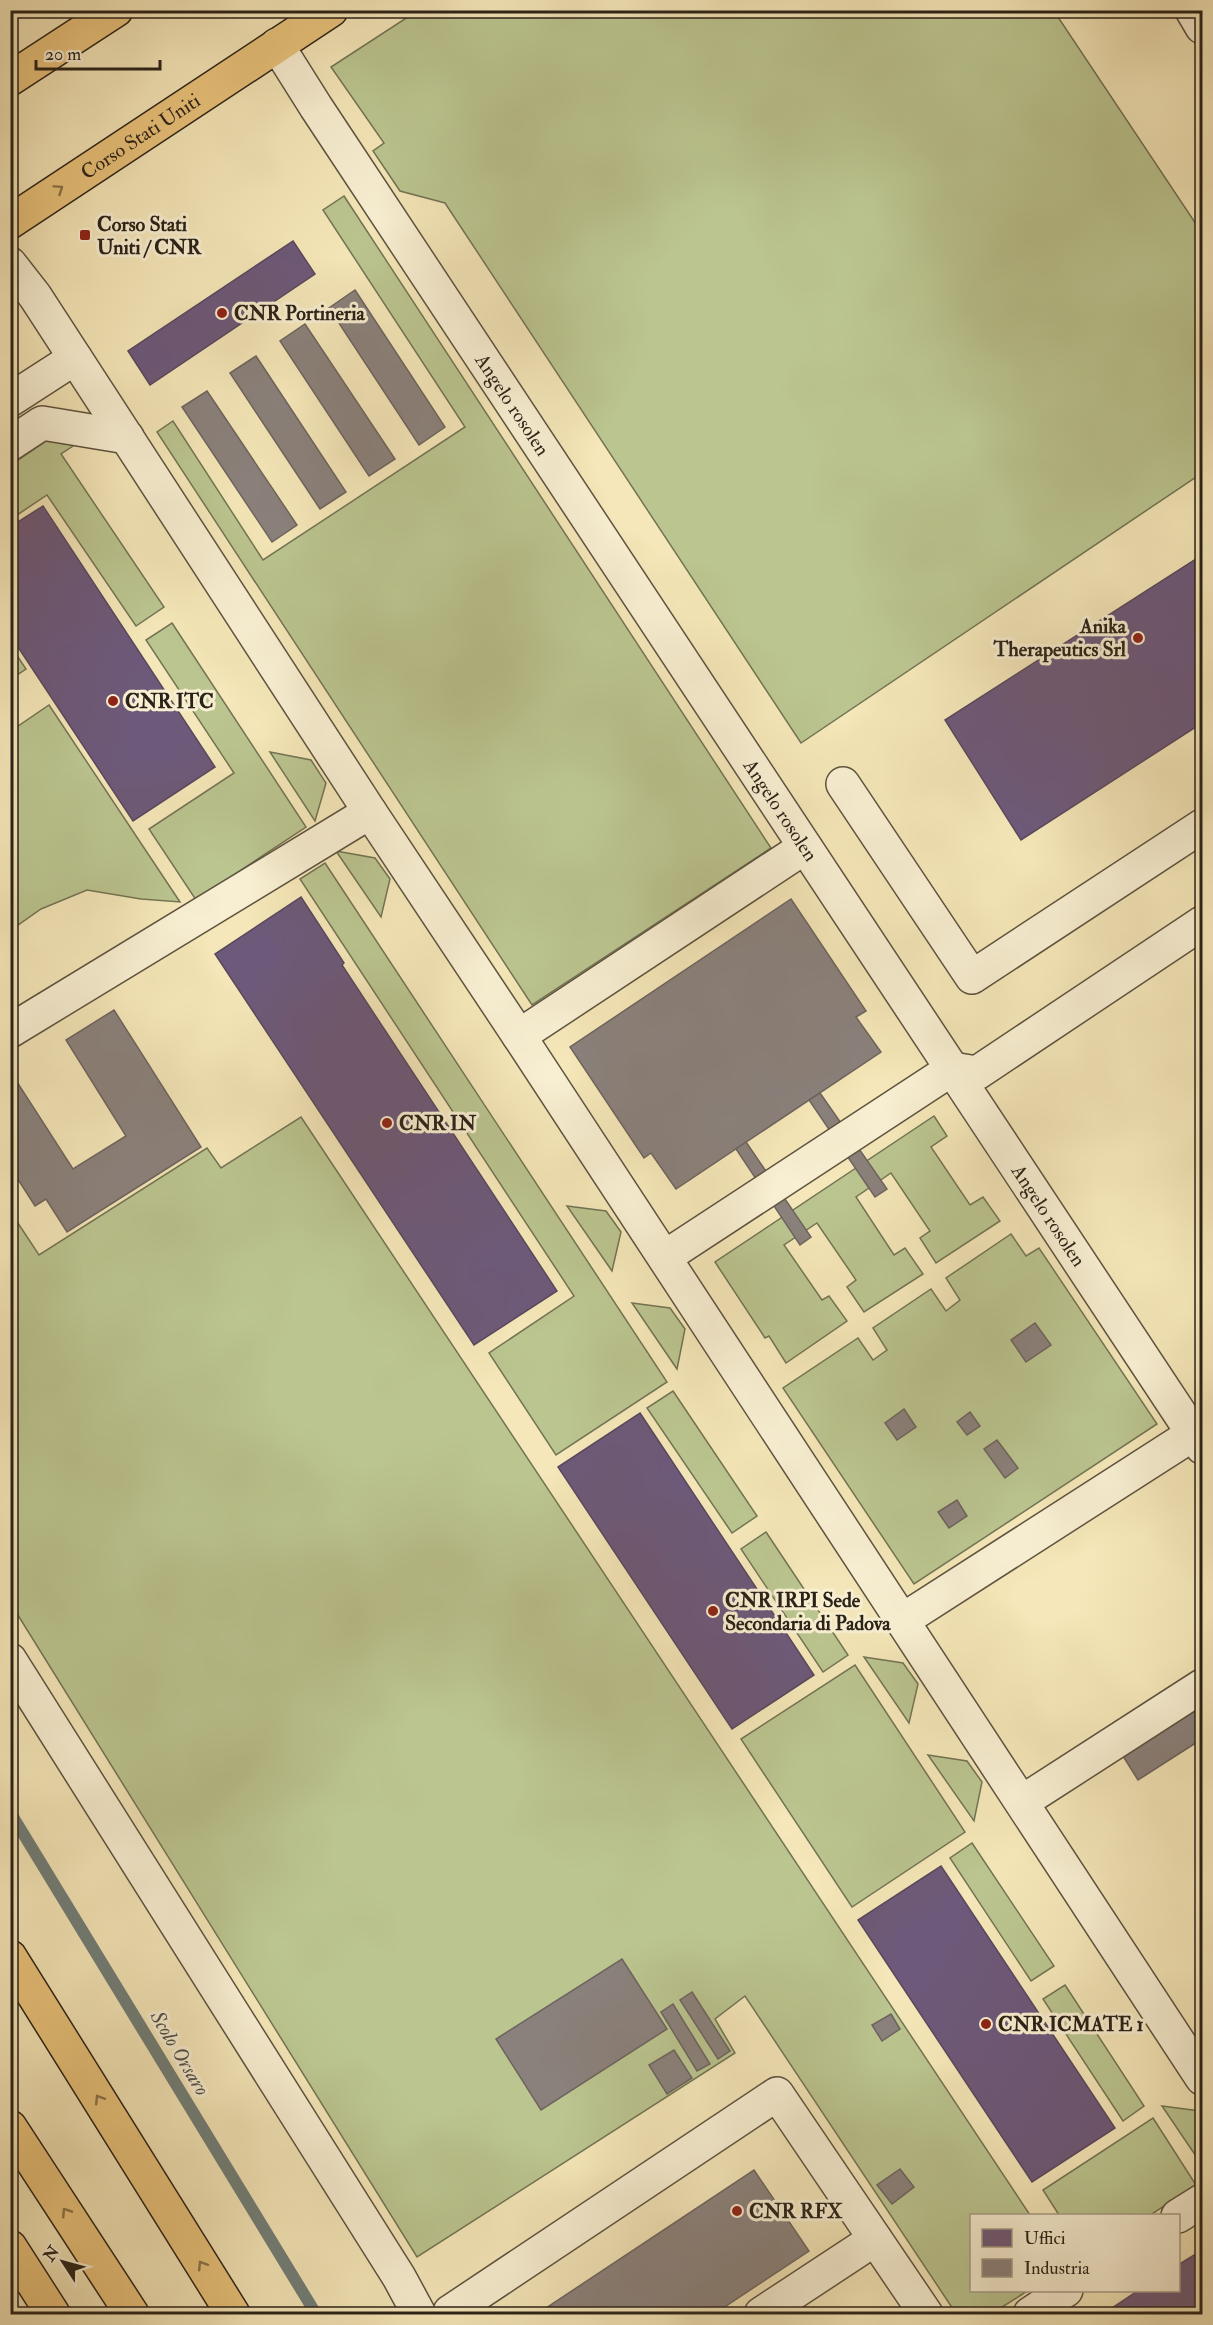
<svg xmlns="http://www.w3.org/2000/svg" width="1213" height="2325" font-family="'IM FELL Double Pica',serif">
	<style>
		.green { fill: #bbc590; stroke: #727454; stroke-width: 1.5 }
		.offices { fill: #6d597a; stroke: #59485d; stroke-width: 1.5 }
		.industry { fill: #8a817c; stroke: #6d645e; stroke-width: 1.5 }
		.lines { fill: none; stroke-linecap: round; stroke-linejoin: round }
		.stream { stroke: #717f79; stroke-width: 12 }
		.minor-casing { stroke: #5d5340; stroke-width: 36 }
		.major-casing { stroke: #2a2218; stroke-width: 36 }
		.highway-casing { stroke: #2a2218; stroke-width: 36 }
		.minor { stroke: #f8efd2; stroke-width: 33 }
		.major { stroke: #eac47c; stroke-width: 33 }
		.highway { stroke: #eac47c; stroke-width: 33 }
		.oneway { stroke: #8a734a }
		.poi-dot { fill: #8f2418; stroke: #f8efd2; stroke-width: 2 }
		.labels { text-anchor: middle; stroke-width: 6; stroke-linejoin: round; paint-order: stroke }
		.street-label { font-size: 20px; fill: #2a2218; stroke: #f8efd2 }
		.poi-label { font-size: 20px; font-weight: bold; fill: #2a2218; stroke: #f8efd2; text-anchor: start }
		.water-label { font-size: 21px; font-style: italic; fill: #4e5049; stroke: #f8efd2 }
	</style>
	<rect width="100%" height="100%" fill="#f5e7b9"/>
	<filter id="stains"><feTurbulence type="fractalNoise" baseFrequency=".00333" numOctaves="4"/><feColorMatrix values="0 0 0 0 .2 0 0 0 0 .09 0 0 0 0 .02 0 0 0 .5 -.17"/></filter>
	<radialGradient id="worn" r=".72"><stop offset=".6" stop-color="#630" stop-opacity="0"/><stop offset="1" stop-color="#630" stop-opacity=".3"/></radialGradient>
	<!-- green -->
	<g class="green">
		<polygon points="417,11 1054,11 1202,233 1202,473 801,743 445,203 400,191 373,151 384,143 331,67"/>
		<polygon points="344,196 771,848 532,1005 157,432 173,421 263,560 465,427 323,210"/>
		<polygon points="77,420 88,436 61,454 164,607 136,626 47,495 11,519 11,465"/>
		<polygon points="172,623 306,827 196,900 149,829 234,773 146,640"/>
		<polygon points="10,645 26,669 11,679 10,679"/>
		<polygon points="49,705 180,902 141,899 87,890 41,909 11,930 11,731"/>
		<polygon points="270,752 311,760 326,783 315,821"/>
		<polygon points="336,851 375,858 390,879 381,917"/>
		<polygon points="325,863 667,1382 556,1455 489,1353 574,1296 300,879"/>
		<polygon points="934,1116 947,1136 931,1147 970,1205 983,1197 1000,1221 936,1263 920,1238 930,1231 891,1173 856,1197 894,1255 905,1248 923,1274 864,1312 847,1287 856,1280 817,1223 784,1245 822,1300 829,1296 847,1321 786,1363 769,1336 765,1338 715,1262"/>
		<path d="M301 1117 1030 2215 972 2216V2290L1027 2291C1002 2307 987 2322 955 2312L745 1996 715 2019 735 2053 417 2257 11 1604 10 1211 39 1255 207 1148 221 1168Z"/>
		<polygon points="567,1206 606,1211 621,1232 612,1271"/>
		<polygon points="1011,1234 1026,1256 1039,1248 1157,1424 914,1584 783,1388 858,1338 873,1360 887,1350 873,1328 931,1289 946,1311 960,1300 946,1278"/>
		<polygon points="632,1303 670,1308 685,1329 677,1369"/>
		<polygon points="673,1391 757,1516 732,1533 647,1408"/>
		<polygon points="766,1532 848,1655 823,1672 741,1549"/>
		<polygon points="864,1657 903,1663 918,1684 909,1723"/>
		<polygon points="855,1665 965,1832 852,1907 741,1739"/>
		<polygon points="928,1755 967,1761 982,1782 974,1821"/>
		<polygon points="972,1843 1054,1966 1031,1981 950,1858"/>
		<polygon points="1065,1985 1144,2106 1123,2121 1043,1999"/>
		<polygon points="1162,2106 1200,2111 1202,2114 1202,2165"/>
		<polygon points="1153,2118 1196,2185 1149,2216 1059,2215 1043,2190"/>
	</g>
	<!-- offices -->
	<g class="offices">
		<polygon points="293,241 315,274 150,385 128,351"/>
		<polygon points="43,506 215,767 133,821 10,635 10,527"/>
		<polygon points="1202,555 1202,723 1021,840 945,720"/>
		<polygon points="301,897 344,963 342,965 557,1291 474,1345 215,954"/>
		<polygon points="640,1413 814,1675 732,1729 558,1467"/>
		<polygon points="941,1866 1115,2128 1032,2182 858,1920"/>
		<polygon points="1194,2255 1202,2268 1202,2314 1116,2314 1112,2308 1139,2290 1178,2290 1178,2265"/>
	</g>
	<!-- industry -->
	<g class="industry">
		<polygon points="355,290 445,427 419,445 329,308"/>
		<polygon points="305,324 395,459 369,476 280,341"/>
		<polygon points="256,356 346,492 320,509 230,373"/>
		<polygon points="207,391 297,525 272,542 182,407"/>
		<polygon points="791,899 866,1011 856,1017 881,1052 676,1189 651,1153 644,1158 570,1047"/>
		<polygon points="114,1010 201,1147 67,1232 46,1199 35,1206 10,1167 10,1071 73,1169 126,1136 66,1040"/>
		<polygon points="820,1093 887,1189 875,1197 809,1100"/>
		<polygon points="746,1142 811,1237 800,1245 736,1149"/>
		<polygon points="1035,1323 1051,1345 1026,1362 1011,1340"/>
		<polygon points="904,1409 916,1427 897,1440 885,1423"/>
		<polygon points="970,1412 980,1426 967,1435 957,1422"/>
		<polygon points="997,1440 1018,1468 1005,1478 984,1449"/>
		<polygon points="957,1500 967,1516 949,1528 938,1512"/>
		<polygon points="1202,1695 1202,1739 1138,1780 1121,1753"/>
		<polygon points="622,1959 667,2029 541,2110 496,2039"/>
		<polygon points="692,1992 730,2051 718,2059 680,2000"/>
		<polygon points="673,2004 710,2064 697,2071 661,2012"/>
		<polygon points="891,2014 900,2029 882,2041 872,2025"/>
		<polygon points="674,2050 692,2078 667,2094 649,2065"/>
		<polygon points="900,2169 914,2187 892,2204 877,2185"/>
		<polygon points="754,2170 809,2251 714,2314 537,2314"/>
	</g>
	<g class="lines">
		<!-- stream -->
		<polyline class="stream" points="10,1812 316,2314"/>
		<!-- minor casing -->
		<g class="minor-casing">
			<g id="minor">
				<polyline points="1192,10 1202,27"/>
				<path id="s1" d="M277 45 316 107 1202 1447"/>
				<polyline points="10,264 35,296 370,812 519,1036 1202,2078"/>
				<polyline points="10,400 75,358"/>
				<polyline points="10,444 42,423 127,437"/>
				<polyline points="843,784 972,977 1202,826"/>
				<polyline points="10,1031 370,812"/>
				<polyline points="519,1036 805,847"/>
				<polyline points="665,1257 952,1069 977,1073 1202,923"/>
				<polyline points="903,1620 1179,1443"/>
				<polyline points="10,1660 399,2277 419,2314"/>
				<polyline points="1022,1802 1202,1686"/>
				<polyline points="1178,2216 1202,2201"/>
				<polyline points="452,2314 450,2312 777,2094 926,2314"/>
				<polyline points="761,2314 875,2239"/>
				<polyline points="1030,2314 1066,2290"/>
			</g>
		</g>
		<!-- major casing -->
		<g class="major-casing">
			<g id="major">
				<polyline points="10,79 116,10"/>
				<path id="s2" d="M10 222 331 10"/>
			</g>
		</g>
		<!-- highway casing -->
		<g class="highway-casing">
			<g id="highway">
				<polyline points="10,1957 233,2314"/>
				<polyline points="10,2127 132,2314"/>
				<polyline points="10,2247 53,2314"/>
			</g>
		</g>
		<!-- minor -->
		<use href="#minor" class="minor"/>
		<!-- major -->
		<use href="#major" class="major"/>
		<!-- highway -->
		<use href="#highway" class="highway"/>
	</g>
	<!-- one-way arrows -->
	<defs><path id="oneway-chevron" d="M-2-3.5L2.5 0L-2 3.5" fill="none" stroke-width="1.6" stroke-linecap="round" stroke-linejoin="round" transform="scale(1.5)"/></defs>
	<g class="oneway">
		<use href="#oneway-chevron" transform="translate(59 189) rotate(-34)"/>
		<use href="#oneway-chevron" transform="translate(99 2099) rotate(-122)"/>
		<use href="#oneway-chevron" transform="translate(66 2212) rotate(-123)"/>
		<use href="#oneway-chevron" transform="translate(202 2265) rotate(-122)"/>
	</g>
	<!-- markers -->
	<g class="poi-dot">
		<rect x="79" y="229" width="12" height="12" rx="3"/>
		<circle cx="222" cy="313" r="6"/>
		<circle cx="1138" cy="638" r="6"/>
		<circle cx="113" cy="701" r="6"/>
		<circle cx="387" cy="1123" r="6"/>
		<circle cx="713" cy="1611" r="6"/>
		<circle cx="986" cy="2024" r="6"/>
		<circle cx="737" cy="2211" r="6"/>
	</g>
	<g class="labels">
		<!-- street labels -->
		<g class="street-label">
			<text dy="7" stroke="none"><textPath href="#s2" startOffset="156">Corso Stati Uniti</textPath></text>
			<text dy="7" stroke="none"><textPath href="#s1" startOffset="430">Angelo rosolen</textPath></text>
			<text dy="7" stroke="none"><textPath href="#s1" startOffset="916">Angelo rosolen</textPath></text>
			<text dy="7" stroke="none"><textPath href="#s1" startOffset="1402">Angelo rosolen</textPath></text>
		</g>
		<!-- poi labels -->
		<g class="poi-label">
			<text x="97" y="231">Corso Stati<tspan x="97" dy="23">Uniti / CNR</tspan></text>
			<text x="234" y="320">CNR Portineria</text>
			<text x="1126" y="633" text-anchor="end">Anika<tspan x="1126" dy="23">Therapeutics Srl</tspan></text>
			<text x="125" y="708">CNR ITC</text>
			<text x="399" y="1130">CNR IN</text>
			<text x="725" y="1607">CNR IRPI Sede<tspan x="725" dy="23">Secondaria di Padova</tspan></text>
			<text x="998" y="2031">CNR ICMATE 1</text>
			<text x="749" y="2218">CNR RFX</text>
		</g>
		<!-- water labels -->
		<g class="water-label">
			<text transform="translate(180 2053) rotate(59)" y="7">Scolo Orsaro</text>
		</g>
	</g>
	<!-- margin -->
	<rect width="1213" height="2325" fill="none" stroke="#f5e7b9" stroke-width="36"/>
	<rect x="12" y="12" width="1189" height="2301" fill="none" stroke="#2a2218" stroke-width="3"/>
	<rect x="18" y="18" width="1177" height="2289" fill="none" stroke="#2a2218" stroke-width="1.5"/>
	<!-- legend -->
	<rect x="970" y="2214" width="210" height="78" fill="#f8efd2" stroke="#a69d88" stroke-width="1.5"/>
	<rect x="982" y="2229" width="30" height="18" fill="#6d597a" stroke="#a69d88" stroke-width="1.5"/>
	<text x="1024" y="2244" font-size="18" fill="#2a2218">Uffici</text>
	<rect x="982" y="2259" width="30" height="18" fill="#8a817c" stroke="#a69d88" stroke-width="1.5"/>
	<text x="1024" y="2274" font-size="18" fill="#2a2218">Industria</text>
	<!-- north arrow -->
	<g transform="translate(63 2262) rotate(306)" stroke="#f8efd2" stroke-width="4.5" paint-order="stroke">
	<path d="M0-4.5L10 22L0 15L-10 22Z" fill="#2a2218"/>
	<text y="-9" font-size="16" font-weight="bold" text-anchor="middle" fill="#2a2218">N</text>
	</g>
	<!-- scale -->
	<path d="M36 60v9h124v-9" fill="none" stroke="#2a2218" stroke-width="3"/>
	<text x="45" y="60" font-size="18" fill="#2a2218" stroke="#f8efd2" stroke-width="4.5" paint-order="stroke">20 m</text>
	<rect width="100%" height="100%" filter="url(#stains)"/>
	<rect width="100%" height="100%" fill="url(#worn)"/>
</svg>
